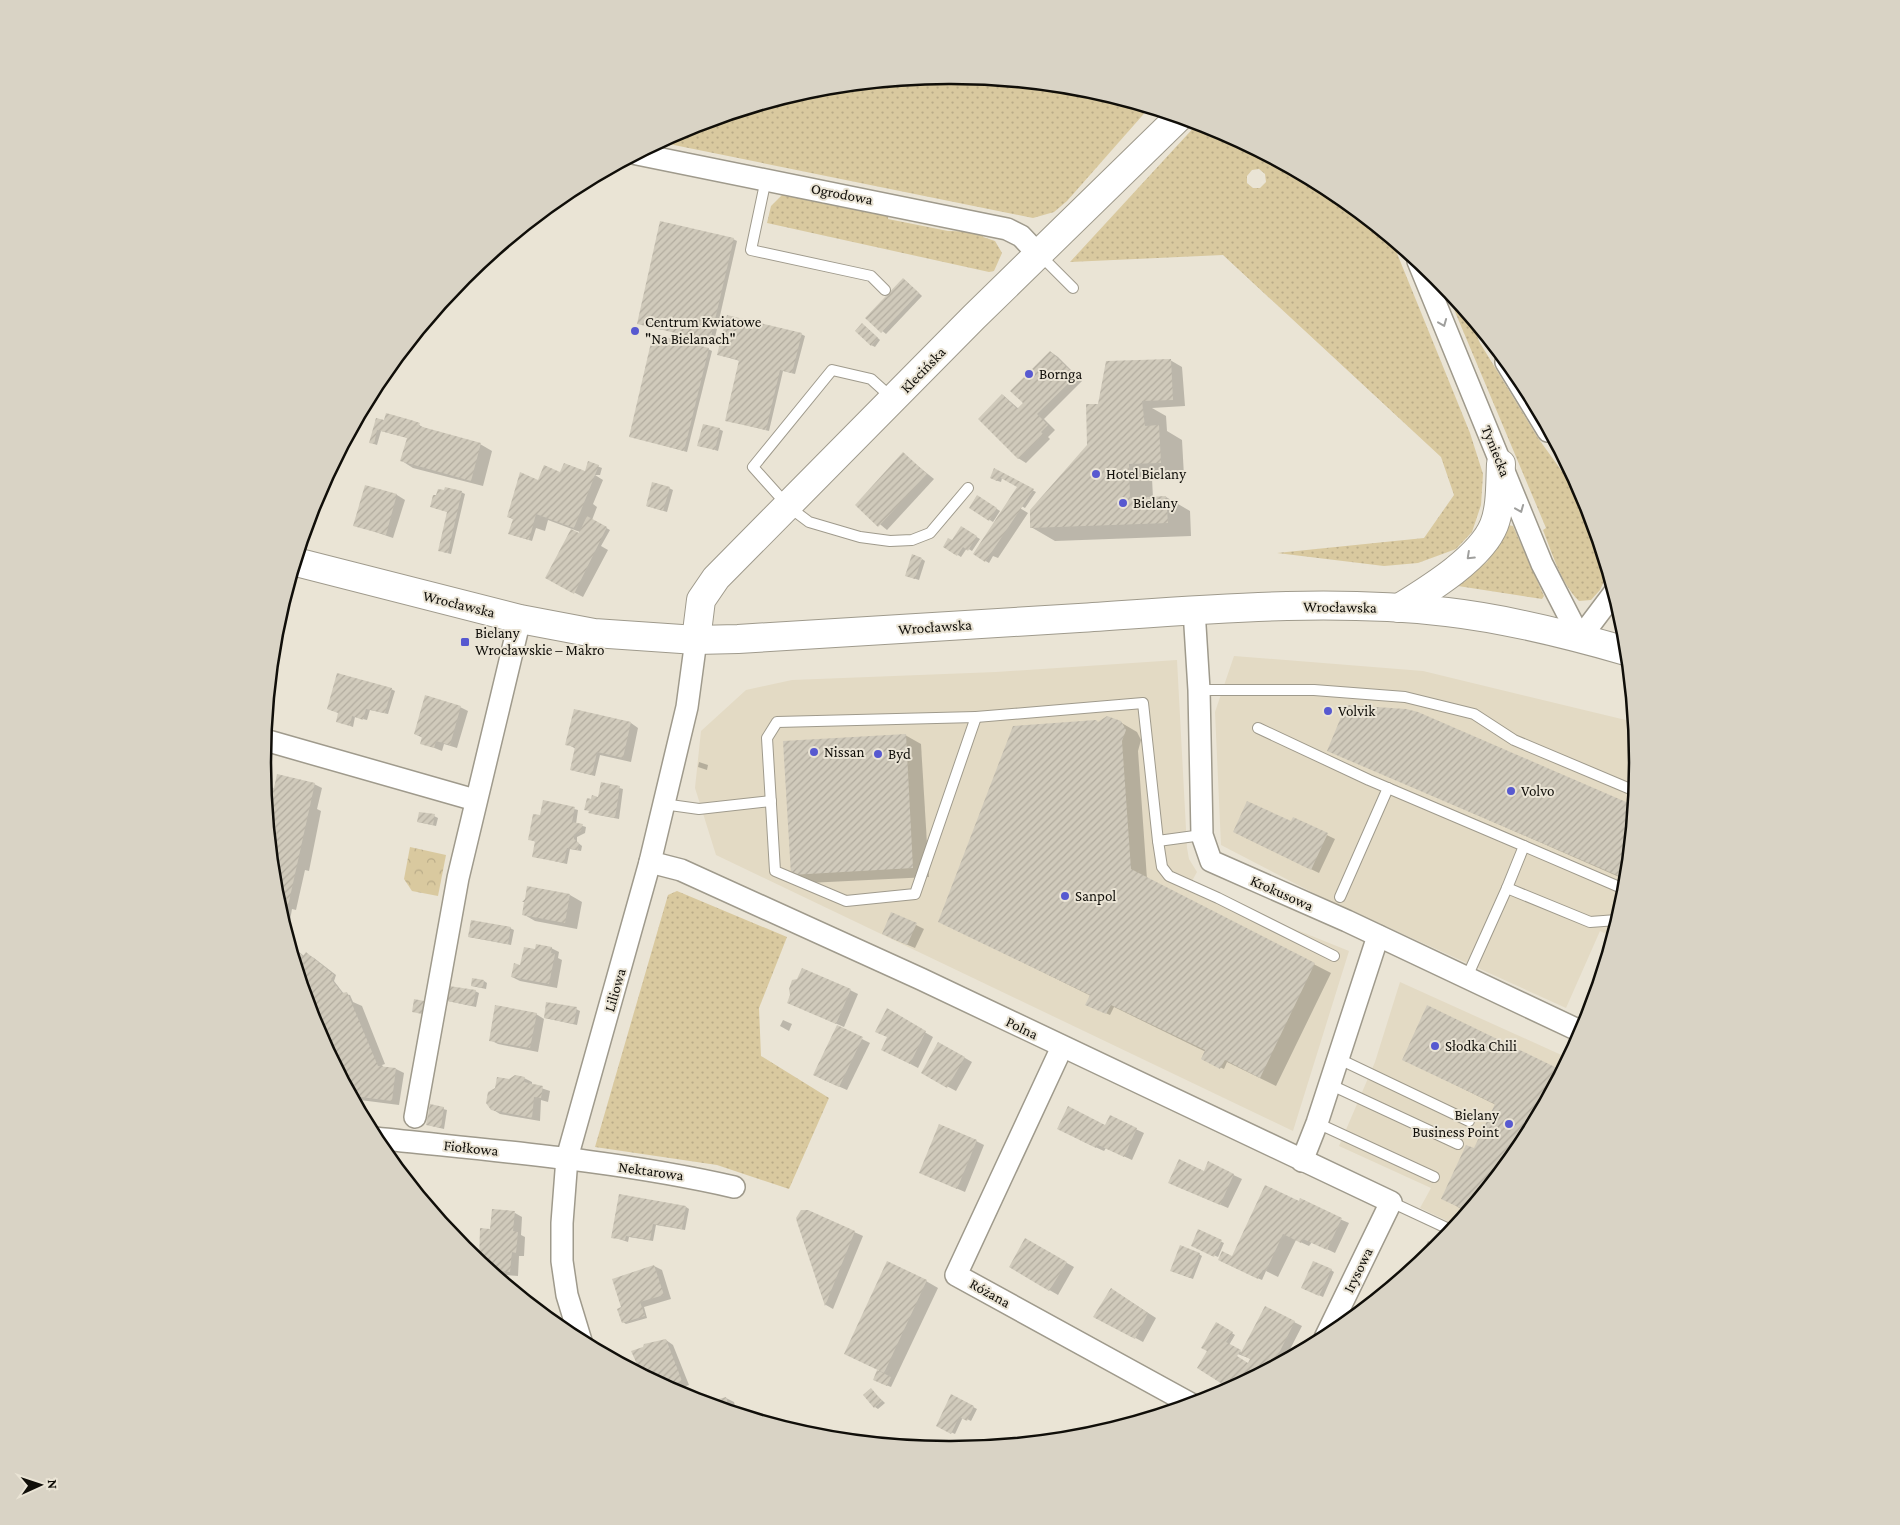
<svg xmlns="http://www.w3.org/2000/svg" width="1900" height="1525" font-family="'Crimson Pro',serif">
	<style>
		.built { fill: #e3dac4 }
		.grass { fill: url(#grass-dots); fill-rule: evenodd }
		.forest { fill: url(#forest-crowns) }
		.shadow { fill: #0003; fill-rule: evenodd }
		.building { fill: url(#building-hatch) }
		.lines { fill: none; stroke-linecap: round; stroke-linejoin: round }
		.lane-casing { stroke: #9f9a8c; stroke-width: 12 }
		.street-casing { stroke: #9f9a8c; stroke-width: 24 }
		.secondary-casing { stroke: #9f9a8c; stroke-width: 30 }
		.lane { stroke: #fff; stroke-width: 10 }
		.street { stroke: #fff; stroke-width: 21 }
		.secondary { stroke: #fff; stroke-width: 28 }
		.oneway { stroke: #9f9f9d }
		.poi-dot { fill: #5759d0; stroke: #eae4d5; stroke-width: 2 }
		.labels { text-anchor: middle; stroke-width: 4; stroke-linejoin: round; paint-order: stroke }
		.street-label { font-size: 15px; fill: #100e09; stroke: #eae4d5 }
		.poi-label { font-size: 15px; fill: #100e09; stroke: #eae4d5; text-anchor: start }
		.rim { fill: none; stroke: #100e09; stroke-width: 2.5 }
	</style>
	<defs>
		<pattern id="grass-dots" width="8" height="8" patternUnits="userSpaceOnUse" patternTransform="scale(1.25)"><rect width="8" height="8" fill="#d9c99f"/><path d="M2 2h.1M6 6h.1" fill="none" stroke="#b9ab88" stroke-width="1.8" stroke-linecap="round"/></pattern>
		<pattern id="forest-crowns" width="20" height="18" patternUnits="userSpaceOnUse" patternTransform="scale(1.25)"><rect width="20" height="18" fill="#d9c99f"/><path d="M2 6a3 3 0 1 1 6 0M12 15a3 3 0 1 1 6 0" fill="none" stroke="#b9ab88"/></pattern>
		<pattern id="building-hatch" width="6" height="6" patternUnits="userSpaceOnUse" patternTransform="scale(1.25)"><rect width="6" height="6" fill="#d0cabb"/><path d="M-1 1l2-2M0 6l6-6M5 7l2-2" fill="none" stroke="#b2ac9f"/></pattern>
	</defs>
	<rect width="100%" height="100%" fill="#eae4d5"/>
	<!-- built -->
	<g class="built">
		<polygon points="1234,656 1423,671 1634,722 1637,763 1624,897 1612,937 1600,931 1566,1008 1319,896 1221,845 1215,712"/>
		<polygon points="1177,660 1187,848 1189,859 1197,872 1192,881 1267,918 1349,951 1293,1131 716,855 695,788 701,731 746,690 792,680 996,672"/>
		<polygon points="1400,982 1568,1058 1521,1145 1456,1225 1420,1208 1431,1188 1339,1146 1375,1062"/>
	</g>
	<!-- grass -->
	<g class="grass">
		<polygon points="950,75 1084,88 1149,108 1067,201 1054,212 1033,218 659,142 687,127 816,88"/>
		<path d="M1198 123 1213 127 1332 191 1392 241 1470 433 1483 474 1481 505 1472 532 1456 549 1418 563 1384 566 1277 553 1424 538 1454 495 1441 457 1223 255 1070 262ZM1259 169 1265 174 1266 182 1260 188H1253L1247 183V176L1252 170Z"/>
		<polygon points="783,194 889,212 888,219 948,231 984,232 983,237 995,241 1002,253 994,271 989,272 767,223 771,206"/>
		<path d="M1445 288 1466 312 1480 343 1538 438 1587 506 1608 573 1600 590 1591 600 1579 601C1561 583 1552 553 1543 530L1546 528Z"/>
		<polygon points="1508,525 1513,526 1544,596 1542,599 1458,586 1458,582 1487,562"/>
		<polygon points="677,891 787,937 759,1008 761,1056 829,1098 789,1189 717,1165 595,1147 668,895"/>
	</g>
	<!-- forest -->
	<polygon class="forest" points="410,847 446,855 438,896 412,891 404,879"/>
	<!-- shadow -->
	<g class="shadow">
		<polygon points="733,239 737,241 714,342 638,323"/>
		<polygon points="906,281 922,296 886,334 867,318"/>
		<polygon points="866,327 880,340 875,347 871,345"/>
		<polygon points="801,334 805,336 795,374 783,371 769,431 726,420 740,361 719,355"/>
		<polygon points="708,349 712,351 687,452 630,436"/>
		<polygon points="1051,352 1058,357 1082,381 1044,419 1055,430 1048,437 1050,439 1026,463 1018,458 1003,395 1019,409 1025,403"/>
		<polygon points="1170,360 1182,367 1185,406 1152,408 1166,416 1167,431 1182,440 1184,476 1152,478 1153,498 1166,497 1190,511 1191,536 1055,541 1031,527 1089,446 1099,405"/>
		<polygon points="376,419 419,425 430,431 480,444 492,451 483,486 413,468 402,461 408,438 381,431 377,445 374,444"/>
		<polygon points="719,429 723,431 718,451 699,445"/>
		<polygon points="903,454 934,479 887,530 857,505"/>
		<polygon points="589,463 602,468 600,475 595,475 603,480 593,504 597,507 592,520 610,530 601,546 608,550 583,597 554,582 580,532 548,520 545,531 536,528 532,541 513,535 514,520 509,517 539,481 561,474 586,472"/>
		<polygon points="994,470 1036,492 1025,508 1016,503 1015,505 1028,513 998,558 993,556 989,563 974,554 1019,487 1002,478 1001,482 995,480"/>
		<polygon points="366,487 397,495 405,500 393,538 355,525"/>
		<polygon points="669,488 673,490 667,512 647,506"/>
		<polygon points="461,492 465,494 451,554 443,552 448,512 432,507"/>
		<polygon points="977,496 1000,511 993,522 970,507"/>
		<polygon points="961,528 980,539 972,551 967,548 961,557 944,546 952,542"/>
		<polygon points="922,559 925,561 919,580 910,577"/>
		<polygon points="391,689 395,691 388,714 370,710 367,720 355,717 353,727 337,721 340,713 328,709"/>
		<polygon points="460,707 468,711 457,748 444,744 442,751 422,743 423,738 415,734"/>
		<polygon points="1417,713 1633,806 1626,880 1329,750"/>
		<polygon points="1120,722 1137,732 1141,740 1138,751 1147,879 1331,973 1276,1086 1227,1062 1224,1069 1202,1059 1206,1052 1114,1007 1110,1015 1090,1006 1091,996 939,921 1099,723"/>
		<polygon points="631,723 638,728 631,762 600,755 595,776 575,771 576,749 567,744"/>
		<polygon points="905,735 921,744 929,877 808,883 792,874"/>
		<polygon points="699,762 708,765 707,770 698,767"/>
		<polygon points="602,783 623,789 619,819 593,814 592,800 599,798"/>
		<polygon points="314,784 322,788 317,809 321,811 309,871 305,870 296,910 292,909 289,926 299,952 304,956 306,954 314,958 336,975 334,981 344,994 350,995 353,1002 362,1006 385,1064 382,1065 384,1068 396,1069 404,1073 399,1105 360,1100 352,1095 316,1027 276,896 266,802 268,795"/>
		<polygon points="544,802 578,810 576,824 586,827 585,833 577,837 577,842 582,846 581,851 570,849 567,864 533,856 536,842 529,839 541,817"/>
		<polygon points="434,816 438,818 436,826 418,822"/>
		<polygon points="1294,819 1335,839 1319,873 1242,836 1292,823"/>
		<polygon points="570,895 582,902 577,929 535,921 523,914"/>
		<polygon points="892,913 924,929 915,948 891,938"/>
		<polygon points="510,928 514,930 511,945 469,937"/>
		<polygon points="551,948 559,952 558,958 562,960 557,988 520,981 512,977 536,951"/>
		<polygon points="484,981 487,983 486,989 472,986"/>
		<polygon points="850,990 858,994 844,1027 796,1006"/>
		<polygon points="475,991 479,993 476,1007 448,1001"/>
		<polygon points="1428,1007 1561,1071 1521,1145 1466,1212 1443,1198 1475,1150 1496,1105 1403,1059"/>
		<polygon points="576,1009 580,1011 577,1025 545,1018"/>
		<polygon points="887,1010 933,1037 918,1068 890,1053"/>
		<polygon points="536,1014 544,1019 538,1052 498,1044 490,1040"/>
		<polygon points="783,1020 792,1024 789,1031 780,1026"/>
		<polygon points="862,1039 870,1043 847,1090 822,1079"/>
		<polygon points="939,1043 972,1062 956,1091 923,1073"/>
		<polygon points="524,1078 532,1082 532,1085 550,1091 548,1102 541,1100 540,1121 500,1114 492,1109 510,1080"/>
		<polygon points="431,1106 447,1110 444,1129 428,1125"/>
		<polygon points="1110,1117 1144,1133 1132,1160 1106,1148 1104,1151 1080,1140 1106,1126"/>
		<polygon points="976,1141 984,1145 965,1192 921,1173"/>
		<polygon points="1208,1163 1242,1179 1228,1208 1170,1183 1205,1172"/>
		<polygon points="1265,1187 1349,1223 1335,1253 1312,1242 1309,1246 1296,1240 1278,1277 1266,1271 1262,1280 1223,1262 1238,1260"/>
		<polygon points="686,1207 689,1209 685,1230 656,1225 653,1241 629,1237 628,1242 613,1237"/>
		<polygon points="808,1211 863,1236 833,1309 826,1305 798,1222"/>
		<polygon points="515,1213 522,1217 521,1235 525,1237 524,1256 519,1256 518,1276 494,1274 480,1262 481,1230 491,1231"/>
		<polygon points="1199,1231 1224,1243 1218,1257 1196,1247"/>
		<polygon points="1026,1240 1074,1267 1058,1295 1010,1267"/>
		<polygon points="1429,1243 1438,1247 1419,1262"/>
		<polygon points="1199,1254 1202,1256 1193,1279 1175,1272"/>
		<polygon points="654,1266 662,1270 671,1299 644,1307 647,1318 626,1324 623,1322 623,1308"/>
		<polygon points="1331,1270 1334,1272 1323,1297 1306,1289"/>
		<polygon points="926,1281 938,1288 891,1387 874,1380"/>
		<polygon points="1119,1294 1156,1318 1143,1342 1095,1316"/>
		<path d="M1266 1308 1302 1326 1285 1359 1231 1388 1209 1351 1216 1323 1235 1335 1229 1345 1243 1353ZM1235 1353 1251 1359 1249 1365 1233 1355Z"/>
		<polygon points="666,1340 673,1345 689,1385 674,1391 641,1373 633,1352"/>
		<polygon points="871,1390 885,1403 878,1409 875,1407"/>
		<polygon points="952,1396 977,1409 971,1421 963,1417 955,1434 938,1426"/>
		<polygon points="726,1398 734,1402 737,1413 708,1404"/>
	</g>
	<!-- building -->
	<g class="building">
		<polygon points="660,221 734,238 710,341 637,324"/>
		<polygon points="903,278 919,293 881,333 865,318"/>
		<polygon points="727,315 802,333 792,373 780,370 766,430 725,421 739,360 717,355"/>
		<polygon points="862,323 878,338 871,346 855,331"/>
		<polygon points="653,334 709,348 684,451 629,437"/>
		<polygon points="1050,351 1076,376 1037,414 1048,425 1041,432 1043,434 1018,459 978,419 1002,394 1017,409 1023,403 1010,391"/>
		<polygon points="1171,359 1173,400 1142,401 1145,426 1159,425 1161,463 1129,464 1130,498 1166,496 1168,523 1030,528 1030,510 1087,445 1086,404 1098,404 1106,361"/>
		<polygon points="386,413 411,420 420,423 419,426 481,443 471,481 400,461 407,438 377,430 374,444 369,443 376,418 384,420"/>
		<polygon points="703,424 720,428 715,450 697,446"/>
		<polygon points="903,452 927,474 878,527 855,505"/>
		<polygon points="588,461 599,465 574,528 536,514 529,540 508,534 513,519 507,517 520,472 538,480 544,465 560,472 564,463 585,471"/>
		<polygon points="994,468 1034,489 985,562 973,554 1017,487 999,477 997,481 990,478"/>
		<polygon points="652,482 670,487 663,511 646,506"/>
		<polygon points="365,485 397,494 386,535 353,526"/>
		<polygon points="445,487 462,491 448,553 438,551 447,512 430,507 433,495 436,495 438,489 444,490"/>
		<polygon points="977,495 997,508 989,521 969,508"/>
		<polygon points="587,516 607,527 574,594 545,578 571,529 579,533"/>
		<polygon points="961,526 977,536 968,551 963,547 957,556 943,547 948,538 952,540"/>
		<polygon points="912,554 922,558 915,579 905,576"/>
		<polygon points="337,673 392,688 385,713 366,709 363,720 352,716 350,726 336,722 338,713 327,709"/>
		<polygon points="425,695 461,706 450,745 436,741 434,748 420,744 422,737 414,734"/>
		<polygon points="1346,705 1406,709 1418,712 1633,805 1626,879 1327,751"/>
		<polygon points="574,709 631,722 623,758 597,752 592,775 570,770 575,747 565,745"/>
		<polygon points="1107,716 1121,721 1126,730 1122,741 1131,869 1315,963 1260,1078 1225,1060 1220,1069 1201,1059 1205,1050 1111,1005 1106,1014 1085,1005 1090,995 938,922 1013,726 1096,720 1098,722"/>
		<polygon points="906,734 913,868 791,875 783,741"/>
		<polygon points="277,774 315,783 288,906 284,906 282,918 276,896 266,798 271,787 274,788"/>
		<polygon points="601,782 620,786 615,818 588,813 589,811 584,810 587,798 591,799 592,795 598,797"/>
		<polygon points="543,800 575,807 572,822 583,824 581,831 574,835 574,839 579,843 578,850 567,848 564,863 532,857 535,841 528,840 533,814 540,815"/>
		<polygon points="1247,801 1291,821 1293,817 1328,833 1311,870 1233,832"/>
		<polygon points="419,812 435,814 433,825 417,822"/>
		<polygon points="527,886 570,894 565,923 522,915 524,902 522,902 525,899"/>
		<polygon points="891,912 917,923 907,945 882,934"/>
		<polygon points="471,920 511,927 508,944 468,937"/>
		<polygon points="536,944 552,947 551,953 555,954 549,984 511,977 514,963 520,965 524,947 535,949"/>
		<polygon points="290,945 303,956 306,952 334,975 331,979 342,993 347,992 378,1066 396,1068 392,1101 353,1096 315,1026"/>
		<polygon points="802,968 851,989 836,1024 787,1003 790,995 789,989 792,980 797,979"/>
		<polygon points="472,978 484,980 483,988 471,986"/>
		<polygon points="449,986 476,990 473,1006 447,1001"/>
		<polygon points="414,999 424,1001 422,1014 412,1012"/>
		<polygon points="546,1002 577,1007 574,1024 544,1018"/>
		<polygon points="495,1005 537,1013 530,1048 489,1041"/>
		<polygon points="1427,1005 1561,1070 1521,1145 1467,1211 1441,1199 1466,1145 1474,1148 1495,1104 1402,1060"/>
		<polygon points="887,1008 926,1031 910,1064 881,1050 887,1037 875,1032"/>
		<polygon points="837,1025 863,1037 839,1087 813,1075"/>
		<polygon points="938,1042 965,1057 947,1088 921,1073"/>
		<polygon points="515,1075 525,1077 524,1082 543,1086 541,1098 534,1097 532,1118 491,1110 486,1103 488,1092 495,1088 497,1077 509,1079"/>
		<polygon points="430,1104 444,1107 441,1128 426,1125"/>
		<polygon points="1068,1106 1105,1125 1110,1115 1137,1128 1124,1157 1098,1145 1096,1148 1057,1129"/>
		<polygon points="939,1124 977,1140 957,1189 919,1173"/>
		<polygon points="1179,1159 1204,1171 1208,1161 1234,1174 1220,1205 1168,1183"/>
		<polygon points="1265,1185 1299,1201 1300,1198 1342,1218 1327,1250 1303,1239 1301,1243 1283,1234 1266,1271 1263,1270 1258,1279 1218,1260 1222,1251 1232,1256"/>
		<polygon points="619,1194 686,1206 682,1229 653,1224 650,1240 626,1236 625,1240 611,1238"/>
		<polygon points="492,1209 515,1211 513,1231 518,1232 516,1253 512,1252 510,1272 490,1270 479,1261 480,1228 490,1229"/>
		<polygon points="801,1210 808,1210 855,1231 825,1306 797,1222 796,1218"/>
		<polygon points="1198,1229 1222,1240 1214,1257 1191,1246"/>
		<polygon points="1025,1238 1067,1262 1049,1291 1009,1267"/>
		<polygon points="1428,1241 1438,1246 1417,1264"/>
		<polygon points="1180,1245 1200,1253 1190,1278 1170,1271"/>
		<polygon points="887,1261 927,1280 884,1373 844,1354"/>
		<polygon points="1313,1261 1332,1269 1319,1296 1301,1288"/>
		<polygon points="654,1265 664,1295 640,1302 645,1316 622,1323 617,1309 621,1307 612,1279"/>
		<polygon points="1111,1288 1148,1313 1135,1339 1093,1317"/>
		<polygon points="1265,1306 1295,1321 1273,1365 1230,1389 1197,1368 1207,1351 1201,1348 1216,1322 1233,1332 1226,1342 1241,1350 1237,1356 1248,1363 1250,1359 1240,1354"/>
		<polygon points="666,1339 682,1381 666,1386 641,1373 631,1351 643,1347 644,1344"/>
		<polygon points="877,1370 891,1377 887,1386 873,1380"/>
		<polygon points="871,1388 882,1401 874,1408 863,1395"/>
		<polygon points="951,1394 974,1406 967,1421 959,1417 951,1434 936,1426"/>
		<polygon points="726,1397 731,1411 705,1403"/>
	</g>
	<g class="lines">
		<!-- lane casing -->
		<g class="lane-casing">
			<g id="lane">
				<polyline points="766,179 751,250 871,276 885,290"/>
				<polyline points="1039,254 1073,288"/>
				<polyline points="892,398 871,379 832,370 753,467 789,507 809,522 860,537 890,541 912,540 930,533 968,488"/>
				<polyline points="1199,690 1314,690 1405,697 1474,714 1514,740 1635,791"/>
				<polygon points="976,717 915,894 846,901 775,871 767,738 777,722"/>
				<polyline points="976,717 1143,703 1158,841 1202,835"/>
				<polyline points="1258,728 1369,780 1524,846 1507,888 1590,922 1617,920"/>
				<polyline points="663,804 699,809 771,801"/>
				<polyline points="1158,841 1162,867 1169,876 1218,898 1334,956"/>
				<polyline points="1524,846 1624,889"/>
				<polyline points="1340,897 1388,788"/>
				<polyline points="1467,977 1507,888"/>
				<polyline points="1337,1058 1469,1121"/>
				<polyline points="1329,1084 1458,1144"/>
				<polyline points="1317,1123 1434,1177"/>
				<polyline points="1391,1202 1451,1230"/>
			</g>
		</g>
		<!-- street casing -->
		<g class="street-casing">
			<g id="street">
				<polyline points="637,154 1007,229 1021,236 1038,254"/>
				<polyline points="1418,261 1542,564 1580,638 1614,593"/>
				<polyline points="1506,362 1548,431"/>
				<polyline points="1194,610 1199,690 1202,835 1211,861 1347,921 1582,1032"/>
				<polyline points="265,740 475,800"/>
				<polyline points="650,862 681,870 921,979 1391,1202 1325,1338"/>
				<polyline points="1062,1047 956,1275 1191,1404"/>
				<polyline points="415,1117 458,878 520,619"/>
				<path d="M375 1138C495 1151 616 1160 734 1187"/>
				<polyline points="1302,1161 1317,1123 1378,936"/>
				<polyline points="581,1341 567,1295 562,1261 562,1223 567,1158 650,862 687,707 696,640"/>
			</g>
		</g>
		<!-- secondary casing -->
		<g class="secondary-casing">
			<g id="secondary">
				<path d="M296 562 520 619 594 633 696 640 738 639C852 632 965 625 1079 618 1201 610 1325 598 1447 612 1508 619 1567 634 1626 651"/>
				<path d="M1399 608C1428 590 1481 558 1494 525 1501 507 1500 484 1501 464"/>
				<polyline points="696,640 701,600 716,578 974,317 1179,117"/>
			</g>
		</g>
		<!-- lane -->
		<use href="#lane" class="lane"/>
		<!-- street -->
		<use href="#street" class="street"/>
		<!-- secondary -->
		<use href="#secondary" class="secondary"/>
	</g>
	<!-- one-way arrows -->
	<defs><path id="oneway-chevron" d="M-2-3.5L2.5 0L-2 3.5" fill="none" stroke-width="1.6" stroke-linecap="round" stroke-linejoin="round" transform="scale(1.25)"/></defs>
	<g class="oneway">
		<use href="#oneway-chevron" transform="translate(1443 323) rotate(68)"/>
		<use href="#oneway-chevron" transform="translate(1520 509) rotate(68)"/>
		<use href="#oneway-chevron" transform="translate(1470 556) rotate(137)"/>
	</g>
	<!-- markers -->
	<g class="poi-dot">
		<circle cx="635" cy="331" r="5"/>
		<circle cx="1029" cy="374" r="5"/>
		<circle cx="1096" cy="474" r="5"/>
		<circle cx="1123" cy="503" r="5"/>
		<rect x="460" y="637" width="10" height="10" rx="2.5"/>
		<circle cx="1328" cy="711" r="5"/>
		<circle cx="814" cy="752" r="5"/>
		<circle cx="878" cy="754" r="5"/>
		<circle cx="1511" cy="791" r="5"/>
		<circle cx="1065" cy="896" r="5"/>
		<circle cx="1435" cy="1046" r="5"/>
		<circle cx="1509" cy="1124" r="5"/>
	</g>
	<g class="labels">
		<!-- street labels -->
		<g class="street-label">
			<text transform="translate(842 194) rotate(11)" y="5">Ogrodowa</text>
			<text transform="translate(923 370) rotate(-46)" y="5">Klecińska</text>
			<text transform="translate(1496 451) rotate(68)" y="5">Tyniecka</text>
			<text transform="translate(459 604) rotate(14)" y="5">Wrocławska</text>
			<text transform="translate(1340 607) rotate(1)" y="5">Wrocławska</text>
			<text transform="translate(935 627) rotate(-4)" y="5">Wrocławska</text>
			<text transform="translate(1282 893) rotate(24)" y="5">Krokusowa</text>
			<text transform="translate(615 990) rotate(-74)" y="5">Liliowa</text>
			<text transform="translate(1022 1028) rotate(26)" y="5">Polna</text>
			<text transform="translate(471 1148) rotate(6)" y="5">Fiołkowa</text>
			<text transform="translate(651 1171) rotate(8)" y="5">Nektarowa</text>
			<text transform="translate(1358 1270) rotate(-64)" y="5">Irysowa</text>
			<text transform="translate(990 1293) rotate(29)" y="5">Różana</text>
		</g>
		<!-- poi labels -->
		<g class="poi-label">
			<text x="645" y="327">Centrum Kwiatowe<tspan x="645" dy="17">"Na Bielanach"</tspan></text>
			<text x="1039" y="379">Bornga</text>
			<text x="1106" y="479">Hotel Bielany</text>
			<text x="1133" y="508">Bielany</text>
			<text x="475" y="638">Bielany<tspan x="475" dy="17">Wrocławskie – Makro</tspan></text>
			<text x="1338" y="716">Volvik</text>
			<text x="824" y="757">Nissan</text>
			<text x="888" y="759">Byd</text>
			<text x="1521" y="796">Volvo</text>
			<text x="1075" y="901">Sanpol</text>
			<text x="1445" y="1051">Słodka Chili</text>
			<text x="1499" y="1120" text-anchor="end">Bielany<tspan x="1499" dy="17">Business Point</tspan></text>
		</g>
	</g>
	<!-- crop -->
	<path d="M0 0H1900V1525H0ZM949 84H951A678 678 0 0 1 1629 762V763A678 678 0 0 1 951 1441H949A678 678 0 0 1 271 763V762A678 678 0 0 1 949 84Z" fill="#d9d3c5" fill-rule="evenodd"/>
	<path class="rim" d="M949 84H951A678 678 0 0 1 1629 762V763A678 678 0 0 1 951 1441H949A678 678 0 0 1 271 763V762A678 678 0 0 1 949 84Z"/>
	<!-- north arrow -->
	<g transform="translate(40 1485) rotate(87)" stroke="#eae4d5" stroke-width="4" paint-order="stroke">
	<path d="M0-4L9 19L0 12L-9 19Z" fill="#100e09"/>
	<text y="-8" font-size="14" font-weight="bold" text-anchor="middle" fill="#100e09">N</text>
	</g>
</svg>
